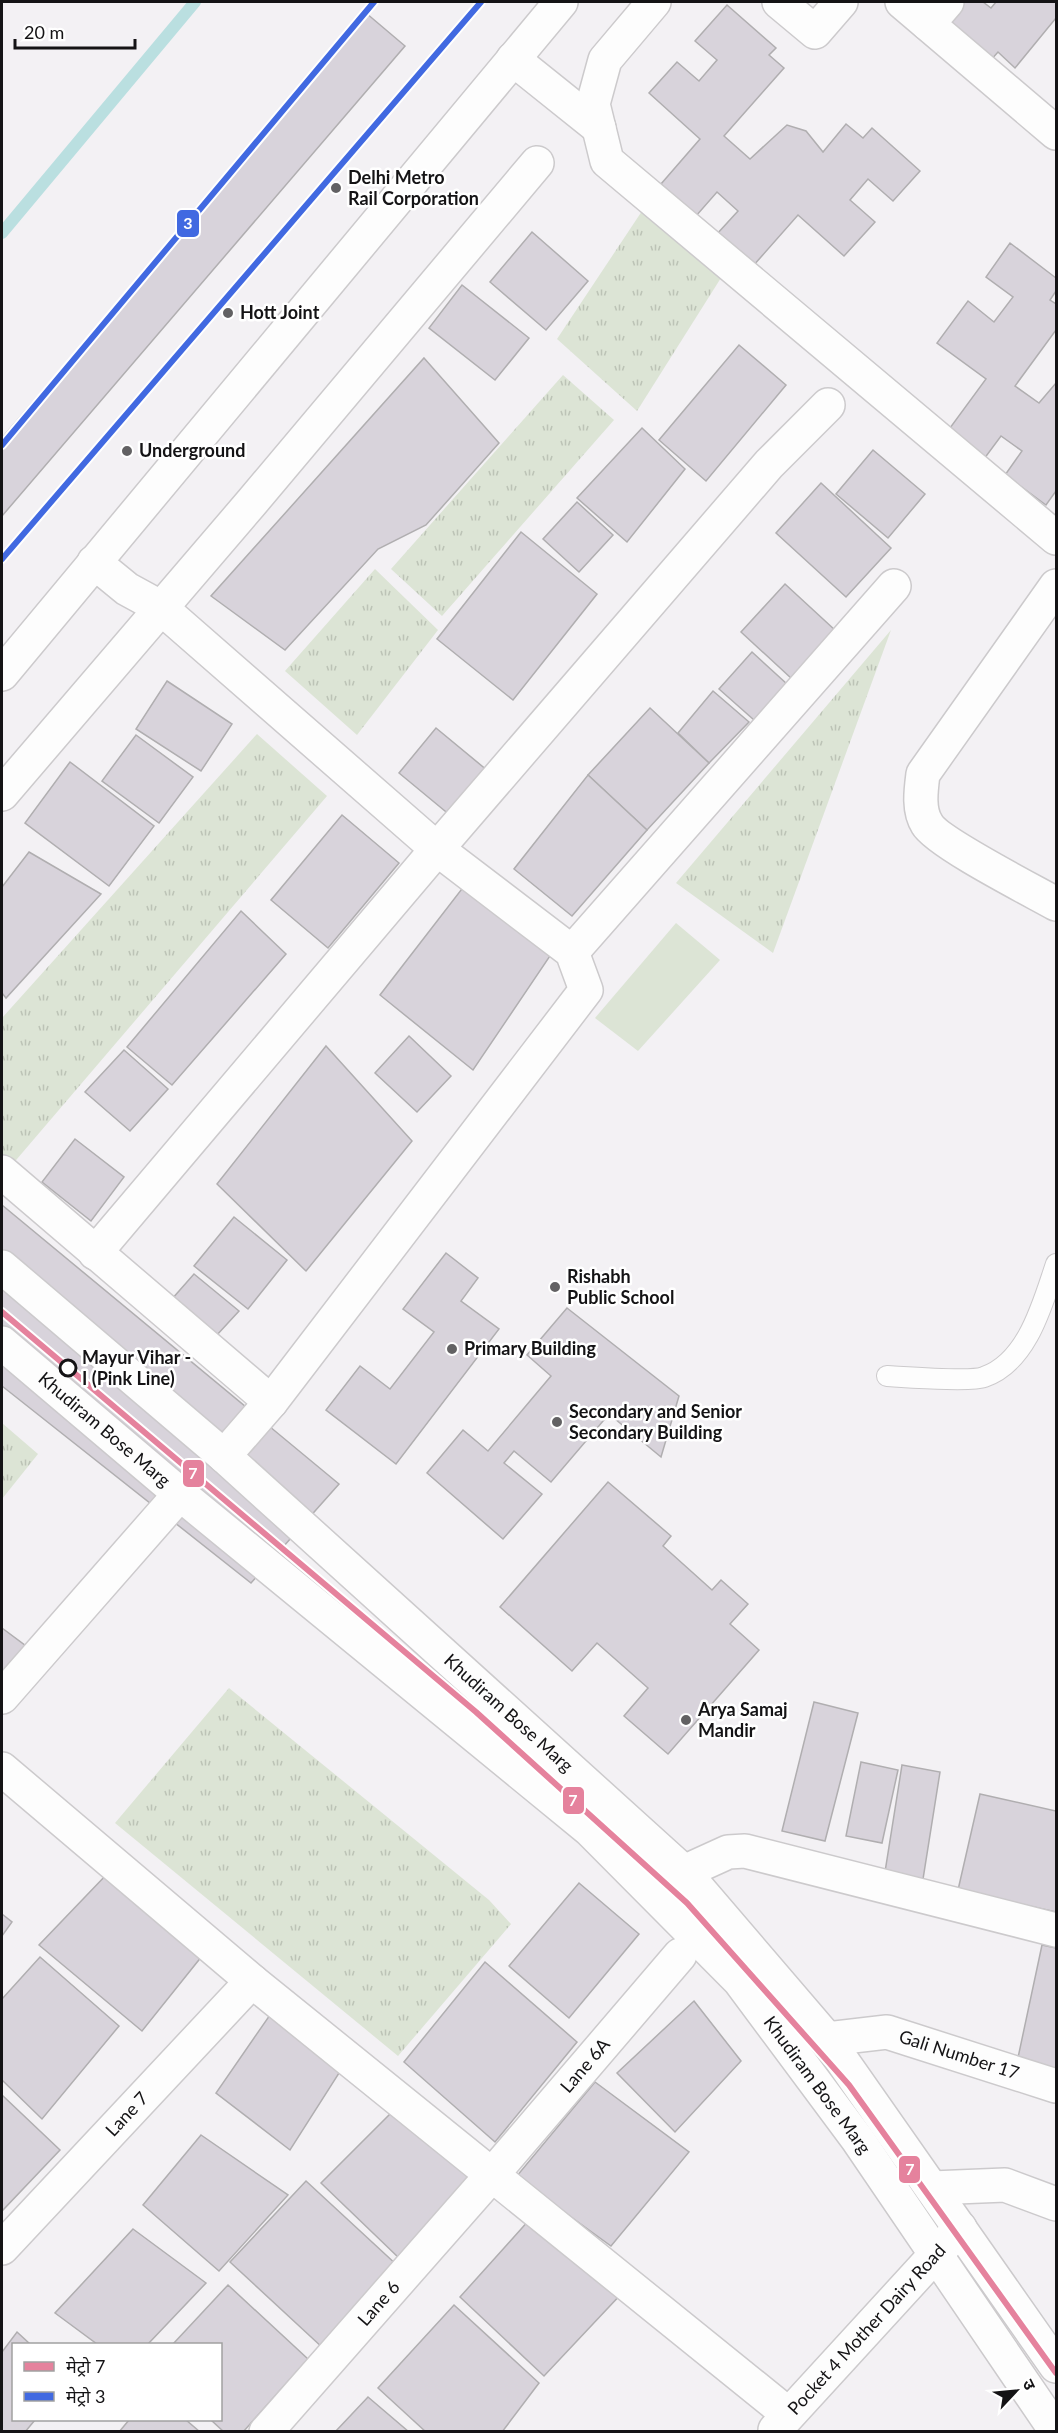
<svg xmlns="http://www.w3.org/2000/svg" width="1058" height="2433" font-family="Lato,'Noto Sans Devanagari',sans-serif">
	<style>
		.grass { fill: #dce4d5 }
		.park { fill: url(#park-tufts) }
		.lines { fill: none; stroke-linecap: round; stroke-linejoin: round }
		.stream { stroke: #badfe0; stroke-width: 12 }
		.building { fill: #d8d3db; stroke: #b0aeb0; stroke-width: 1.5 }
		.lane-casing { stroke: #cccacc; stroke-width: 22 }
		.street-casing { stroke: #cccacc; stroke-width: 36 }
		.secondary-casing { stroke: #cccacc; stroke-width: 36 }
		.lane { stroke: #fdfdfd; stroke-width: 20 }
		.street { stroke: #fdfdfd; stroke-width: 33 }
		.secondary { stroke: #fdfdfd; stroke-width: 33 }
		.metro-1-casing { stroke: #fff; stroke-width: 10 }
		.metro-2-casing { stroke: #fff; stroke-width: 10 }
		.metro-1 { stroke: #e5829d; stroke-width: 6 }
		.metro-2 { stroke: #4169e1; stroke-width: 6 }
		.poi-dot { fill: #626163; stroke: #fff; stroke-width: 2 }
		.stop-dot { fill: #fff; stroke: #141315; stroke-width: 3 }
		.labels { text-anchor: middle; stroke-width: 5; stroke-linejoin: round; paint-order: stroke }
		.poi-label { font-size: 18px; font-weight: bold; fill: #141315; stroke: #fff; text-anchor: start }
		.stop-label { font-size: 18px; font-weight: bold; fill: #141315; stroke: #fff; text-anchor: start }
		.street-label { font-size: 18px; fill: #141315; stroke: #fff }
		.line-badge { stroke: #fff; stroke-width: 2 }
		.badge-label { font-size: 16px; text-anchor: middle; font-weight: bold; fill: #fff }
	</style>
	<defs>
		<pattern id="park-tufts" width="24" height="20" patternUnits="userSpaceOnUse" patternTransform="scale(1.5)"><rect width="24" height="20" fill="#dce4d5"/><path d="M3 7l-1-3M5 7V3M7 7l1-3M15 17l-1-3M17 17v-4M19 17l1-3" fill="none" stroke="#bcc3b6"/></pattern>
	</defs>
	<rect width="100%" height="100%" fill="#f3f1f4"/>
	<!-- grass -->
	<polygon class="grass" points="676,923 720,960 638,1051 595,1018"/>
	<!-- park -->
	<g class="park">
		<polygon points="652,196 731,262 637,411 557,339"/>
		<polygon points="563,375 614,420 442,616 391,569"/>
		<polygon points="375,569 438,630 357,735 285,671"/>
		<polygon points="891,630 773,953 676,883"/>
		<polygon points="257,734 327,796 11,1166 2,1158 2,1018"/>
		<polygon points="2,1423 38,1454 2,1499"/>
		<polygon points="229,1688 489,1900 511,1924 398,2056 115,1823"/>
	</g>
	<g class="lines">
		<!-- stream -->
		<polyline class="stream" points="2,233 195,2"/>
	</g>
	<!-- building -->
	<g class="building">
		<polygon points="960,2 983,2 991,8 996,2 1056,2 1056,18 1015,68 998,52 990,61 943,21"/>
		<polygon points="727,5 776,48 769,55 784,68 724,136 750,159 787,125 806,131 823,152 846,124 863,138 872,128 920,171 893,201 868,179 850,200 875,222 844,256 798,215 753,266 717,234 738,211 717,192 696,216 661,184 700,139 649,93 677,62 699,81 717,60 695,41"/>
		<polygon points="366,13 405,46 2,516 2,438"/>
		<polygon points="532,232 588,281 546,330 490,282"/>
		<polygon points="1010,243 1056,278 1056,291 1050,300 1056,304 1056,330 1015,386 1039,403 1056,383 1056,491 1046,505 1005,475 1022,451 1001,436 984,459 947,432 986,379 937,343 968,301 994,322 1013,297 986,277"/>
		<polygon points="462,285 529,338 495,380 429,328"/>
		<polygon points="739,345 786,385 706,481 659,440"/>
		<polygon points="424,358 499,443 426,525 378,549 285,650 211,596"/>
		<polygon points="642,428 685,469 627,542 577,498"/>
		<polygon points="873,450 925,494 888,538 836,494"/>
		<polygon points="821,483 891,548 846,597 776,533"/>
		<polygon points="577,502 613,535 579,572 543,539"/>
		<polygon points="521,532 597,594 513,700 437,639"/>
		<polygon points="785,584 836,631 792,679 741,632"/>
		<polygon points="752,652 787,684 754,720 719,689"/>
		<polygon points="167,681 232,724 201,771 136,729"/>
		<polygon points="713,691 749,722 709,763 678,733"/>
		<polygon points="650,708 709,763 647,830 588,775"/>
		<polygon points="436,728 488,771 451,816 399,773"/>
		<polygon points="136,735 193,777 159,823 102,781"/>
		<polygon points="70,762 154,826 109,886 25,823"/>
		<polygon points="588,775 647,830 572,916 514,869"/>
		<polygon points="342,815 399,863 328,948 271,900"/>
		<polygon points="29,852 101,894 6,998 2,993 2,887"/>
		<polygon points="468,881 552,953 473,1070 380,995"/>
		<polygon points="241,911 286,954 172,1085 127,1047"/>
		<polygon points="409,1036 451,1076 417,1112 375,1073"/>
		<polygon points="326,1046 412,1141 306,1271 217,1184"/>
		<polygon points="124,1050 168,1089 130,1131 85,1092"/>
		<polygon points="75,1139 124,1177 91,1221 42,1182"/>
		<polygon points="2,1205 339,1484 251,1583 2,1386"/>
		<polygon points="234,1217 287,1260 248,1309 194,1266"/>
		<polygon points="446,1253 478,1278 461,1301 499,1329 396,1464 326,1410 360,1366 390,1389 434,1332 403,1309"/>
		<polygon points="194,1274 239,1311 216,1336 172,1299"/>
		<polygon points="567,1308 679,1396 661,1457 609,1414 551,1482 514,1451 504,1463 542,1494 503,1539 427,1473 463,1430 488,1451 551,1376 527,1355"/>
		<polygon points="608,1482 671,1536 663,1546 712,1590 721,1580 748,1604 730,1624 759,1650 668,1754 624,1716 648,1688 597,1643 572,1671 500,1607"/>
		<polygon points="2,1628 26,1646 2,1678"/>
		<polygon points="814,1702 858,1713 825,1841 782,1831"/>
		<polygon points="861,1762 898,1770 882,1843 846,1836"/>
		<polygon points="902,1765 940,1772 923,1879 885,1872"/>
		<polygon points="980,1794 1056,1811 1056,1912 958,1890"/>
		<polygon points="108,1873 202,1956 142,2031 39,1945"/>
		<polygon points="579,1883 639,1934 569,2018 509,1966"/>
		<polygon points="2,1914 12,1922 2,1936"/>
		<polygon points="1042,1945 1056,1948 1056,2076 1016,2067"/>
		<polygon points="40,1957 119,2026 42,2119 2,2080 2,1999"/>
		<polygon points="485,1962 577,2042 495,2142 404,2062"/>
		<polygon points="694,2001 741,2061 675,2132 617,2073"/>
		<polygon points="272,2012 341,2070 290,2150 216,2093"/>
		<polygon points="595,2082 689,2152 611,2246 516,2177"/>
		<polygon points="2,2095 60,2150 2,2211"/>
		<polygon points="395,2109 480,2177 400,2259 321,2183"/>
		<polygon points="201,2135 288,2195 219,2271 143,2205"/>
		<polygon points="306,2181 399,2267 324,2349 230,2262"/>
		<polygon points="530,2219 623,2292 544,2376 460,2297"/>
		<polygon points="133,2229 206,2283 148,2344 97,2344 55,2313"/>
		<polygon points="228,2285 308,2359 243,2432 224,2432 211,2420 220,2420 220,2344 173,2344"/>
		<polygon points="454,2305 539,2383 502,2432 426,2432 378,2388"/>
		<polygon points="17,2332 30,2344 14,2344 14,2420 35,2420 25,2432 2,2432 2,2352"/>
		<polygon points="368,2397 409,2432 335,2432"/>
		<polygon points="129,2420 186,2420 200,2432 119,2432"/>
	</g>
	<g class="lines">
		<!-- lane casing -->
		<g class="lane-casing">
			<path id="lane" d="M887 1376C906 1377 971 1382 984 1377 1028 1362 1043 1302 1056 1264"/>
		</g>
		<!-- street casing -->
		<g class="street-casing">
			<g id="street">
				<polyline points="654,2 605,60 593,104 607,161 1056,538"/>
				<polyline points="779,2 815,32 841,2"/>
				<polyline points="902,2 1056,133"/>
				<polyline points="928,24 947,2"/>
				<polyline points="513,59 599,128"/>
				<polyline points="94,562 127,589 160,607 437,849 572,952 586,990 271,1402 224,1456"/>
				<path d="M1056 586 923 774C921 790 918 810 927 824 937 842 1033 891 1056 904"/>
				<polyline points="2,674 561,2"/>
				<polyline points="2,794 252,502 537,163"/>
				<polyline points="572,952 894,586"/>
				<polyline points="2,1172 271,1402"/>
				<polyline points="95,1253 437,849 769,464 828,405"/>
				<polyline points="2,1697 180,1494"/>
				<polyline points="2,1769 252,1981 788,2414"/>
				<polyline points="684,1872 728,1852 745,1851 1056,1930"/>
				<path id="s1" d="M827 2039 887 2032 1056 2086"/>
				<polyline points="932,2188 1005,2185 1056,2204"/>
				<path id="s2" d="M2 2248 252 1981"/>
				<path id="s3" d="M775 2430 960 2228"/>
				<path id="s4" d="M266 2432 491 2176 680 1955"/>
			</g>
		</g>
		<!-- secondary casing -->
		<g class="secondary-casing">
			<g id="secondary">
				<path id="s5" d="M2 1267 224 1456 684 1872 827 2039 1056 2366"/>
				<path id="s6" d="M2 1343 180 1494 590 1830 739 1980 858 2140 1056 2431"/>
			</g>
		</g>
		<!-- lane -->
		<use href="#lane" class="lane"/>
		<!-- street -->
		<use href="#street" class="street"/>
		<!-- secondary -->
		<use href="#secondary" class="secondary"/>
		<!-- metro-1 casing -->
		<g class="metro-1-casing">
			<polyline id="metro-1" points="2,1312 476,1712 687,1903 849,2085 1056,2373"/>
		</g>
		<!-- metro-2 casing -->
		<g class="metro-2-casing">
			<g id="metro-2">
				<polyline points="2,445 374,2"/>
				<polyline points="2,559 481,2"/>
			</g>
		</g>
		<!-- metro-1 -->
		<use href="#metro-1" class="metro-1"/>
		<!-- metro-2 -->
		<use href="#metro-2" class="metro-2"/>
	</g>
	<!-- markers -->
	<g class="poi-dot">
		<circle cx="336" cy="188" r="6"/>
		<circle cx="228" cy="313" r="6"/>
		<circle cx="127" cy="451" r="6"/>
		<circle cx="555" cy="1287" r="6"/>
		<circle cx="452" cy="1349" r="6"/>
		<circle cx="557" cy="1422" r="6"/>
		<circle cx="686" cy="1720" r="6"/>
	</g>
	<circle class="stop-dot" cx="68" cy="1368" r="8"/>
	<g class="labels">
		<!-- poi labels -->
		<g class="poi-label">
			<text x="348" y="184">Delhi Metro<tspan x="348" dy="21">Rail Corporation</tspan></text>
			<text x="240" y="319">Hott Joint</text>
			<text x="139" y="457">Underground</text>
			<text x="567" y="1283">Rishabh<tspan x="567" dy="21">Public School</tspan></text>
			<text x="464" y="1355">Primary Building</text>
			<text x="569" y="1418">Secondary and Senior<tspan x="569" dy="21">Secondary Building</tspan></text>
			<text x="698" y="1716">Arya Samaj<tspan x="698" dy="21">Mandir</tspan></text>
		</g>
		<!-- stop labels -->
		<g class="stop-label">
			<text x="82" y="1364">Mayur Vihar -<tspan x="82" dy="21">I (Pink Line)</tspan></text>
		</g>
		<!-- street labels -->
		<g class="street-label">
			<text dy="6" stroke="none"><textPath href="#s6" startOffset="134">Khudiram Bose Marg</textPath></text>
			<text dy="6" stroke="none"><textPath href="#s5" startOffset="675">Khudiram Bose Marg</textPath></text>
			<text dy="6" stroke="none"><textPath href="#s1" startOffset="136">Gali Number 17</textPath></text>
			<text dy="6" stroke="none"><textPath href="#s4" startOffset="486">Lane 6A</textPath></text>
			<text dy="6" stroke="none"><textPath href="#s6" startOffset="1106">Khudiram Bose Marg</textPath></text>
			<text dy="6" stroke="none"><textPath href="#s2" startOffset="183">Lane 7</textPath></text>
			<text dy="6" stroke="none"><textPath href="#s4" startOffset="171">Lane 6</textPath></text>
			<text dy="6" stroke="none"><textPath href="#s3" startOffset="136">Pocket 4 Mother Dairy Road</textPath></text>
		</g>
	</g>
	<g class="line-badge">
		<rect x="176" y="209" width="24" height="29" rx="6" fill="#4169e1"/>
		<rect x="182" y="1459" width="23" height="29" rx="6" fill="#e5829d"/>
		<rect x="562" y="1786" width="23" height="29" rx="6" fill="#e5829d"/>
		<rect x="898" y="2155" width="23" height="29" rx="6" fill="#e5829d"/>
	</g>
	<g class="badge-label">
		<text x="188" y="229">3</text>
		<text x="193" y="1479">7</text>
		<text x="573" y="1806">7</text>
		<text x="910" y="2175">7</text>
	</g>
	<!-- border -->
	<rect width="1058" height="2433" fill="none" stroke="#141315" stroke-width="6"/>
	<!-- legend -->
	<rect x="12" y="2343" width="210" height="78" fill="#ffffff" stroke="#a1a1a1" stroke-width="1.5"/>
	<rect x="24" y="2362" width="30" height="9" fill="#e5829d" stroke="#a1a1a1" stroke-width="1.5"/>
	<text x="66" y="2373" font-size="18" fill="#141315">मेट्रो 7</text>
	<rect x="24" y="2392" width="30" height="9" fill="#4169e1" stroke="#a1a1a1" stroke-width="1.5"/>
	<text x="66" y="2403" font-size="18" fill="#141315">मेट्रो 3</text>
	<!-- north arrow -->
	<g transform="translate(1016 2391) rotate(64)" stroke="#ffffff" stroke-width="4.5" paint-order="stroke">
	<path d="M0-4.5L10 22L0 15L-10 22Z" fill="#141315"/>
	<text y="-9" font-size="16" font-weight="bold" text-anchor="middle" fill="#141315">उ</text>
	</g>
	<!-- scale -->
	<path d="M15 39v9h120v-9" fill="none" stroke="#141315" stroke-width="3"/>
	<text x="24" y="39" font-size="18" fill="#141315" stroke="#ffffff" stroke-width="4.5" paint-order="stroke">20 m</text>
</svg>
